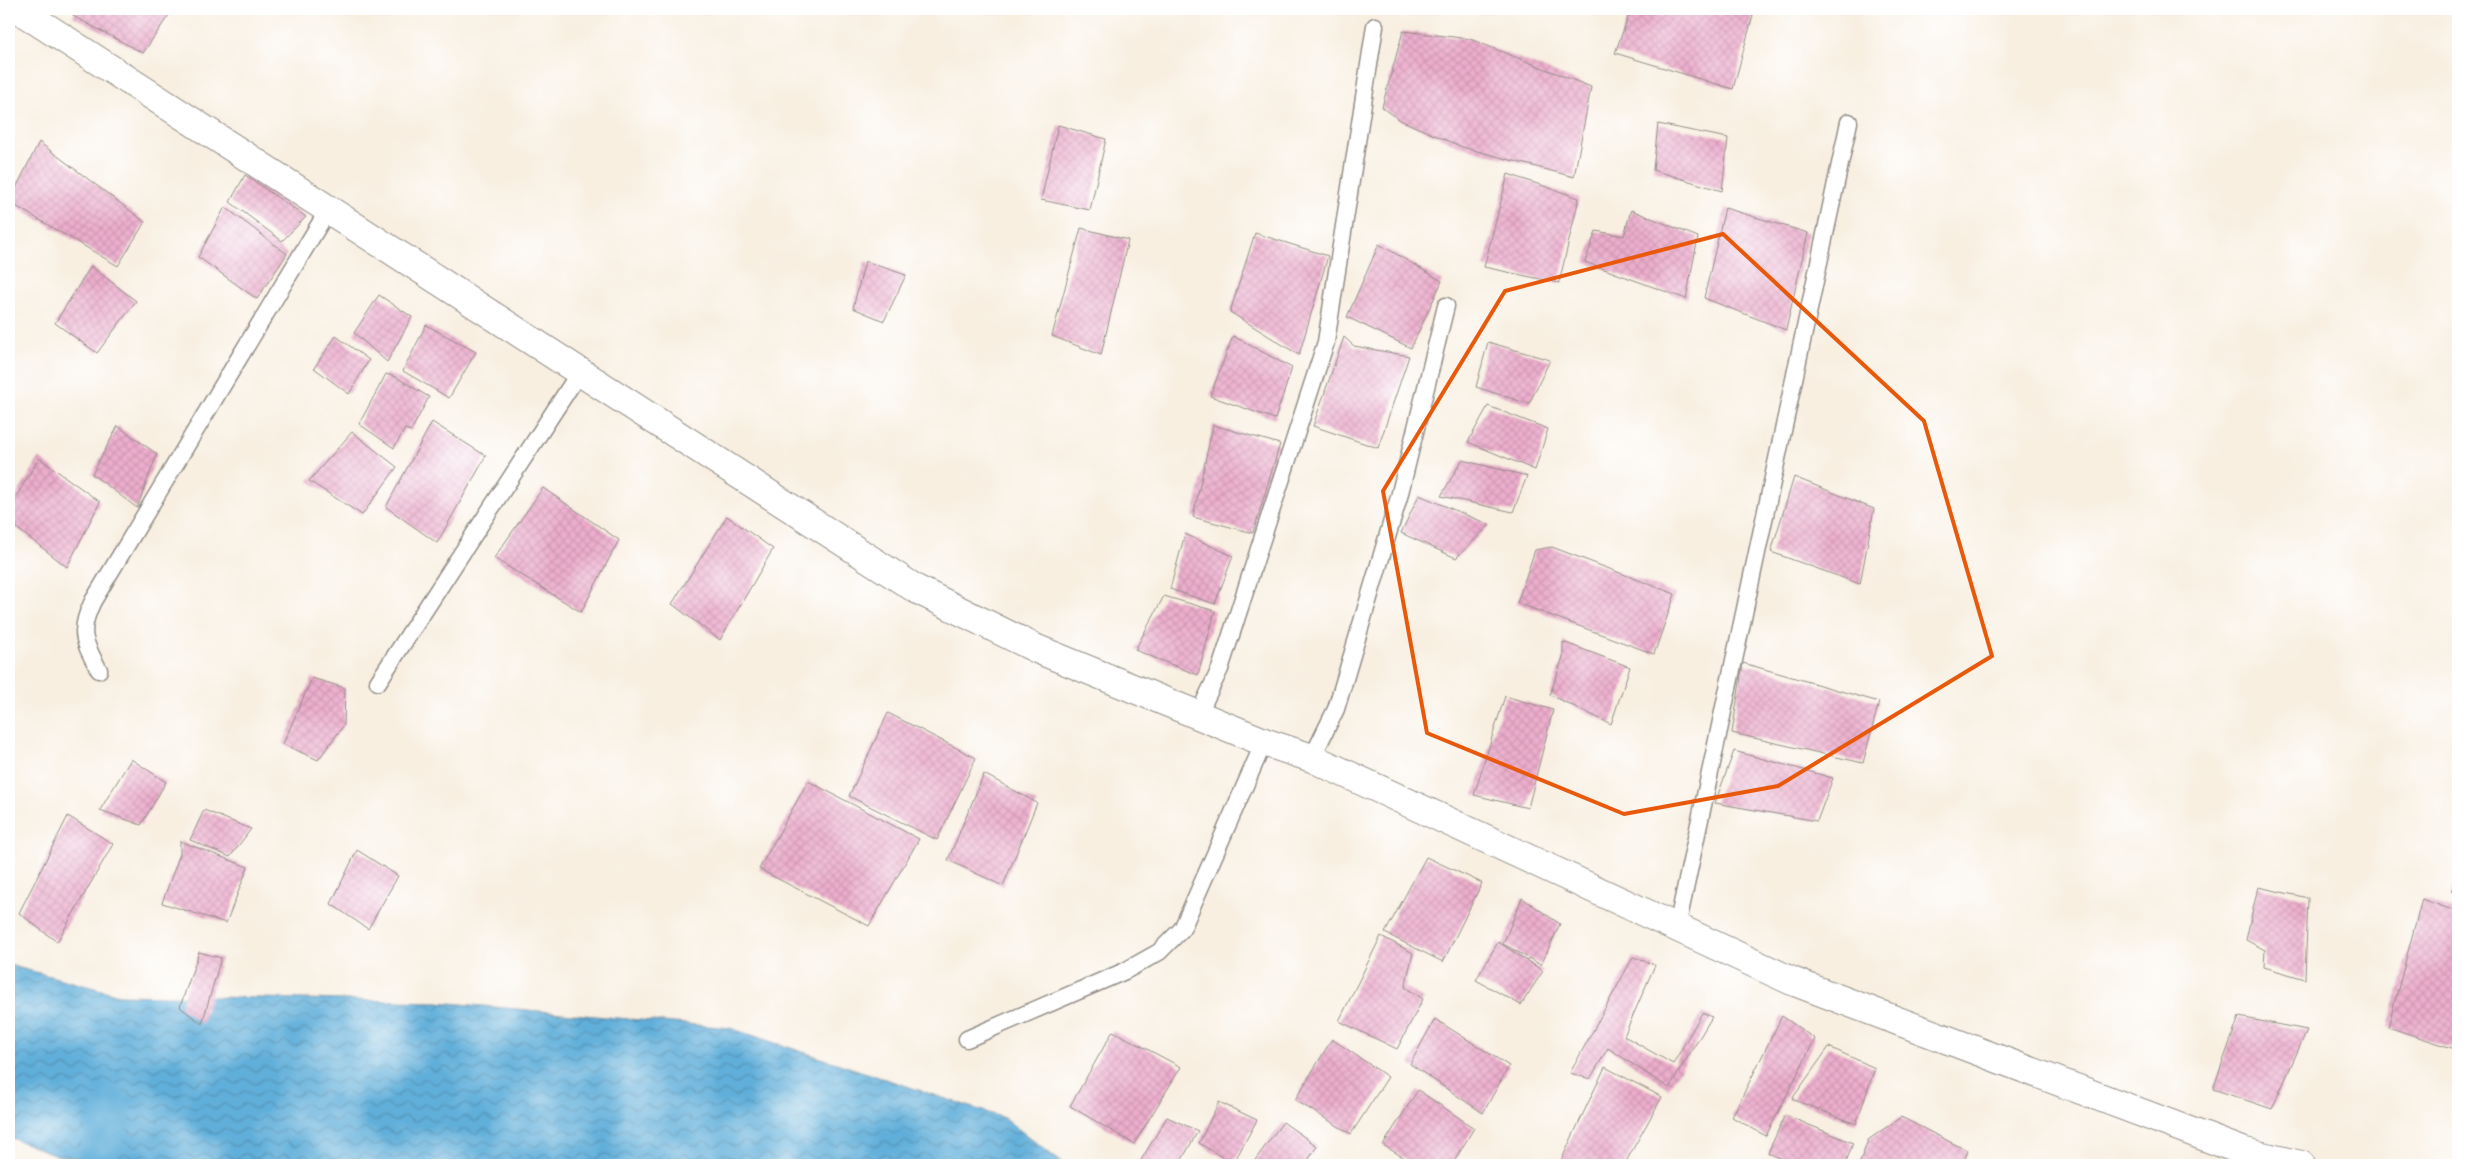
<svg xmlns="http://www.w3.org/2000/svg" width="2467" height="1174" font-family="'Indie Flower',sans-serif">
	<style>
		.water { fill: url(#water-waves); stroke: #466d82 }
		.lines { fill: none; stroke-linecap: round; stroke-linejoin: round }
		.canal { stroke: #61afda; stroke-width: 39 }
		.building { fill: url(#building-cross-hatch) }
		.lane-casing { stroke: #928d86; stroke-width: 19 }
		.street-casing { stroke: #928d86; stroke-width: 30 }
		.lane { stroke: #fff; stroke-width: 16 }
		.street { stroke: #fff; stroke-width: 28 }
		.marked { fill: none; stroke: #e8590c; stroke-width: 4; stroke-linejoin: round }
	</style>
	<defs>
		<pattern id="water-waves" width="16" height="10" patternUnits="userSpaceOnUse" patternTransform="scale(1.25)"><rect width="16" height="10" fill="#61afda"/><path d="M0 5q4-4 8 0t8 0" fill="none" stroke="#508fb1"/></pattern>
		<pattern id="building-cross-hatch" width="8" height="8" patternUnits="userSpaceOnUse" patternTransform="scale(1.25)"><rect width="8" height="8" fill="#edaecd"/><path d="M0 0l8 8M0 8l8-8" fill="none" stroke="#cb96b0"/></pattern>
	</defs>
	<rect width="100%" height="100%" fill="#fff"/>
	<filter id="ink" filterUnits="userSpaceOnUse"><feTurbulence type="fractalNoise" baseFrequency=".02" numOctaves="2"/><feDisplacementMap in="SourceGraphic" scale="10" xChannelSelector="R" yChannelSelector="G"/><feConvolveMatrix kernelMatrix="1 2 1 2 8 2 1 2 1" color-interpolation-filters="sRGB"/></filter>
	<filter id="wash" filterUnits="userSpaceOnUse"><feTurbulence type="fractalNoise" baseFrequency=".0096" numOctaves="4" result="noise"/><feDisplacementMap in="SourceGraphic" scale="20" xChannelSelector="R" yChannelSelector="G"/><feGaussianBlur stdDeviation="1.12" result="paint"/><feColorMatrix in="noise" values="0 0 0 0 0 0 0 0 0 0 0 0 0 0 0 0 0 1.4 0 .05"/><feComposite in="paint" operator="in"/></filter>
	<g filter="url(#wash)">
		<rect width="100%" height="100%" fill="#f8efe1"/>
		<!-- water -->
		<polygon class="water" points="9,965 120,995 438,1002 730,1028 1004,1118 1065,1165 153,1165 59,1156 9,1137"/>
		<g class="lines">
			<!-- canal -->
			<polyline class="canal" points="96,1165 112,1108"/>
		</g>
		<g id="blocks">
			<!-- building -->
			<g class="building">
				<polygon points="78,9 173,9 143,53 73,16"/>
				<polygon points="1631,9 1729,9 1753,15 1733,89 1615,53"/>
				<polygon points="1403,31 1470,39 1591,87 1574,177 1462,147 1400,120 1382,107"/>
				<polygon points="1658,124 1728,138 1722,191 1653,170"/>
				<polygon points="1058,125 1106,139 1090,210 1041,200"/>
				<polygon points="39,142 145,222 118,266 9,202"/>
				<polygon points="1508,174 1579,198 1559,283 1484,267"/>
				<polygon points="245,175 306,217 282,241 230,202"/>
				<polygon points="225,207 287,254 257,299 198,257"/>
				<polygon points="1725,208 1808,233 1786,330 1704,298"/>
				<polygon points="1631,210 1698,237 1686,299 1585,262 1596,231 1624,236"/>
				<polygon points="1081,228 1128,240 1101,355 1052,336"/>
				<polygon points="1255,233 1328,256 1299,355 1230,312"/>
				<polygon points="1379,244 1442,281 1411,348 1347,317"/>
				<polygon points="865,261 906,275 884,321 853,308"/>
				<polygon points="91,266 136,301 97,353 55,323"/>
				<polygon points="379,295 412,317 387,362 354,333"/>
				<polygon points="426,325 476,352 449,398 403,371"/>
				<polygon points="336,336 369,360 349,394 314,368"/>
				<polygon points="1233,336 1292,368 1275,419 1210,396"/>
				<polygon points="1344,337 1354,346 1409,356 1378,448 1313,426"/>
				<polygon points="1488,342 1550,360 1529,404 1476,387"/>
				<polygon points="386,374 396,377 429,397 411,431 405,429 394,448 359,424"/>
				<polygon points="1488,406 1548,429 1535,470 1468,442"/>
				<polygon points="432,422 486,456 437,543 386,507"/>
				<polygon points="1213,425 1280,444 1253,533 1193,517"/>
				<polygon points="118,426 157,454 137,508 92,474"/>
				<polygon points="352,432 397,467 362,515 309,481"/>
				<polygon points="39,458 100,502 67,567 9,522 9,509"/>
				<polygon points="1462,460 1527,476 1513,512 1441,496"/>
				<polygon points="1794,477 1874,509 1860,584 1771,552"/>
				<polygon points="543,488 619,540 581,612 494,558"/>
				<polygon points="1419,495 1490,525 1456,558 1401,533"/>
				<polygon points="727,516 773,549 720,640 672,604"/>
				<polygon points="1185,534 1233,556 1215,604 1170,589"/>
				<polygon points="1552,547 1675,594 1654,654 1517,603 1535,550"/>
				<polygon points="1164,596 1215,611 1198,675 1135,650"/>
				<polygon points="1563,642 1630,667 1611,724 1550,695 1563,657"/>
				<polygon points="1743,663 1879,702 1863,763 1732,733"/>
				<polygon points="312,678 345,688 344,725 318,760 283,744"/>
				<polygon points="1505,696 1553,710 1528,808 1474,795"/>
				<polygon points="888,713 976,758 937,840 849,796"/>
				<polygon points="1734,751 1833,778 1817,821 1715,803"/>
				<polygon points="131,759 166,782 141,825 100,810"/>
				<polygon points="984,774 1037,803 1003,886 948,860"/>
				<polygon points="808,781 919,839 869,926 759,869"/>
				<polygon points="204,810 251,829 230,857 190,840"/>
				<polygon points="68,816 113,844 57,942 19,913"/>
				<polygon points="180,841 248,867 226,923 162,903 180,854"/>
				<polygon points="357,850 398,876 368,929 331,904"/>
				<polygon points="1426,857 1482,883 1443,962 1385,933"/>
				<polygon points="2458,874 2458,894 2451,891"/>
				<polygon points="2258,887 2308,898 2305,979 2264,967 2265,950 2246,940"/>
				<polygon points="1522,898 1560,924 1541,965 1503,944"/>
				<polygon points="2422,899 2458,912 2458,1050 2388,1027"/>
				<polygon points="1381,936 1413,953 1405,987 1423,999 1397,1049 1339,1021"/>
				<polygon points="1498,942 1543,971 1521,1005 1476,980"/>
				<polygon points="199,952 221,958 202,1024 180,1007"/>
				<polygon points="1633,957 1655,965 1624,1036 1673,1064 1702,1013 1712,1017 1669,1088 1608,1048 1590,1079 1570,1073"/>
				<polygon points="1782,1016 1815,1039 1766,1136 1732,1117"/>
				<polygon points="2239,1017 2307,1030 2272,1109 2213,1089"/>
				<polygon points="1435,1019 1509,1066 1483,1113 1410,1064"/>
				<polygon points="1113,1031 1181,1067 1134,1144 1070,1106"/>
				<polygon points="1332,1039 1388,1077 1351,1134 1295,1100"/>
				<polygon points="1829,1047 1875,1068 1856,1124 1792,1099"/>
				<polygon points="1605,1067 1662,1097 1624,1165 1559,1165"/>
				<polygon points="1418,1090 1474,1128 1452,1165 1416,1165 1383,1145"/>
				<polygon points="1219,1102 1257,1120 1233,1164 1199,1143"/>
				<polygon points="1785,1115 1853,1143 1845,1165 1794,1165 1768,1153"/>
				<polygon points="1167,1117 1198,1131 1179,1165 1138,1165"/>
				<polygon points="1901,1117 1968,1151 1962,1165 1859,1165 1868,1140"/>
				<polygon points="1283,1122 1317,1146 1305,1165 1262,1165 1255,1160"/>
				<polygon points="1763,1159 1775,1165 1759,1165"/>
			</g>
		</g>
	</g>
	<g filter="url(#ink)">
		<use href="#blocks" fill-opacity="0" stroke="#928d86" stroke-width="1"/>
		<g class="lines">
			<!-- lane casing -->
			<g class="lane-casing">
				<g id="lane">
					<path d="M99 670C83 641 78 631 93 601L328 210"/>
					<polyline points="378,682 579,373"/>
					<polyline points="1198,715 1220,669 1326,342 1375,26"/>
					<polyline points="1312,758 1336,709 1399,497 1446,306"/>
					<polyline points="1677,927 1849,122"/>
					<polyline points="967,1039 1125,971 1159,952 1182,929 1264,742"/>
				</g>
			</g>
			<!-- street casing -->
			<g class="street-casing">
				<polyline id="street" points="18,9 916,589 1037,649 1264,742 1312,758 1792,981 2245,1152 2301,1165"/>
			</g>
			<!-- lane -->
			<use href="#lane" class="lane"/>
			<!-- street -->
			<use href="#street" class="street"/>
		</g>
	</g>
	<!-- marked area -->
	<path class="marked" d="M1723 234 1924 421 1992 656 1778 786 1624 814 1427 733 1383 491 1505 291Z"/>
	<!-- margin -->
	<rect width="2467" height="1174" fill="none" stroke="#fff" stroke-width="30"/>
</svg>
